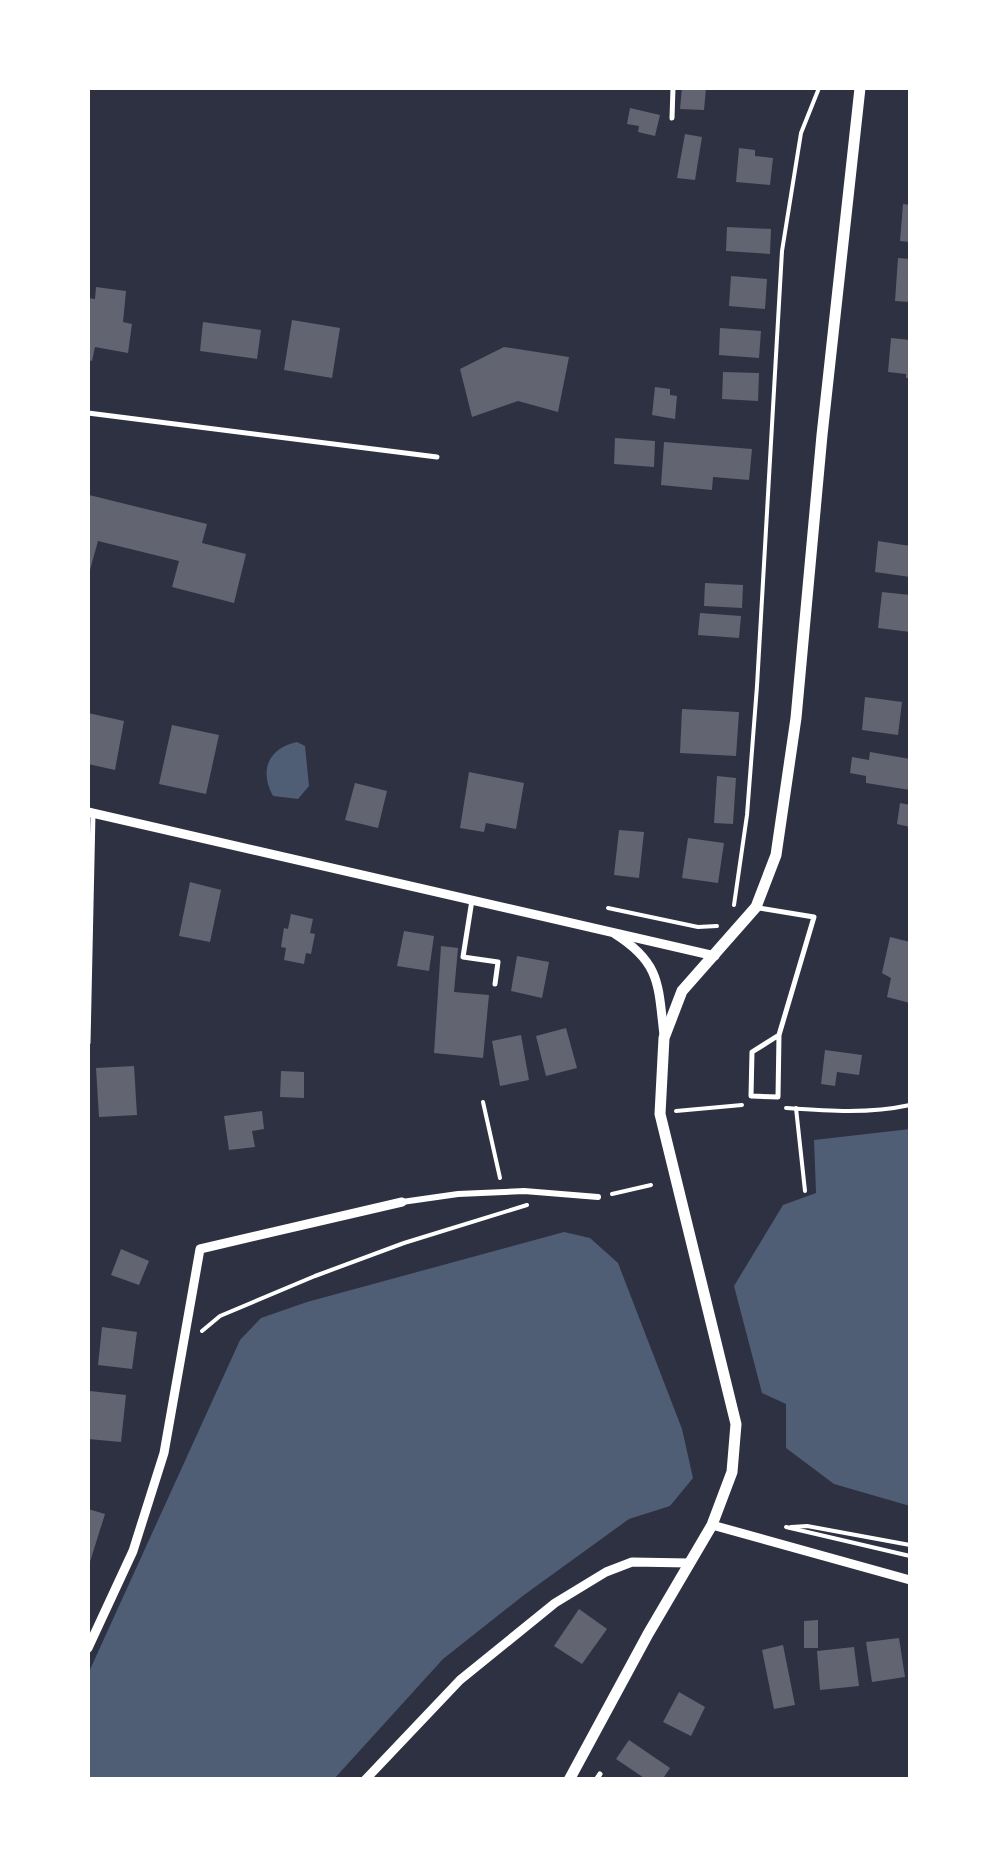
<svg xmlns="http://www.w3.org/2000/svg" width="998" height="1867" font-family="Lora,serif">
	<style>
		.water { fill: #4f5d75 }
		.building { fill: #626471 }
		.lines { fill: none; stroke-linecap: round; stroke-linejoin: round }
		.path { stroke: #fff; stroke-width: 4 }
		.service { stroke: #fff; stroke-width: 5 }
		.pedestrian { stroke: #fff; stroke-width: 6 }
		.minor { stroke: #fff; stroke-width: 9 }
		.tertiary { stroke: #fff; stroke-width: 11 }
	</style>
	<rect width="100%" height="100%" fill="#2d3142"/>
	<!-- water -->
	<g class="water">
		<path d="M297 742 305 746 309 786 298 799 273 796C259 771 268 748 297 742Z"/>
		<polygon points="910,1129 910,1506 834,1484 786,1448 786,1404 762,1393 734,1286 783,1205 816,1193 814,1140"/>
		<polygon points="564,1232 590,1238 618,1263 682,1429 693,1478 670,1506 629,1519 524,1595 443,1659 334,1779 88,1779 88,1674 240,1340 261,1318 307,1302"/>
	</g>
	<!-- building -->
	<g class="building">
		<polygon points="682,88 706,88 704,110 680,109"/>
		<polygon points="630,108 660,115 655,136 638,132 639,126 627,124"/>
		<polygon points="685,134 702,137 695,180 677,178"/>
		<polygon points="739,148 755,150 755,156 773,158 770,185 736,182"/>
		<polygon points="903,204 910,205 910,242 900,241"/>
		<polygon points="727,227 771,229 770,254 726,251"/>
		<polygon points="898,258 910,259 910,302 895,301"/>
		<polygon points="731,276 767,279 765,309 729,306"/>
		<polygon points="96,287 126,291 123,322 132,324 128,353 95,347 92,361 88,360 88,298 95,299"/>
		<polygon points="292,320 340,328 332,378 284,370"/>
		<polygon points="203,322 261,330 257,359 200,351"/>
		<polygon points="720,328 761,331 759,358 719,355"/>
		<polygon points="891,338 910,340 910,378 906,378 906,374 888,372"/>
		<polygon points="504,347 569,357 558,412 518,401 472,417 460,369"/>
		<polygon points="723,372 759,373 758,401 722,399"/>
		<polygon points="655,387 670,389 670,395 677,396 675,419 652,415"/>
		<polygon points="615,438 655,441 654,467 614,464"/>
		<polygon points="664,442 752,449 749,480 713,477 712,490 661,485"/>
		<polygon points="89,495 207,524 202,543 246,554 234,603 172,587 179,561 98,541 88,577"/>
		<polygon points="878,541 910,546 910,577 875,572"/>
		<polygon points="705,583 743,585 742,608 704,606"/>
		<polygon points="882,592 910,595 910,632 878,628"/>
		<polygon points="700,613 741,616 739,638 698,635"/>
		<polygon points="865,697 902,702 898,735 862,730"/>
		<polygon points="682,709 739,712 736,756 680,753"/>
		<polygon points="88,713 124,721 115,770 88,764"/>
		<polygon points="172,725 219,735 206,794 159,784"/>
		<polygon points="870,752 910,759 910,790 866,783 866,776 850,773 852,757 869,760"/>
		<polygon points="469,772 524,783 516,829 486,823 484,832 460,828"/>
		<polygon points="717,776 736,778 733,824 714,823"/>
		<polygon points="355,783 387,791 378,828 345,820"/>
		<polygon points="900,803 910,805 910,827 897,824"/>
		<polygon points="619,830 644,832 639,878 614,875"/>
		<polygon points="688,838 724,843 718,883 682,878"/>
		<polygon points="190,882 221,890 210,942 179,936"/>
		<polygon points="291,914 313,919 310,933 315,934 311,954 306,953 304,964 284,960 286,948 281,947 284,928 288,929"/>
		<polygon points="404,931 434,936 429,971 397,966"/>
		<polygon points="890,937 910,942 910,1003 887,997 891,978 882,973"/>
		<polygon points="441,946 458,948 454,992 489,995 483,1058 434,1053"/>
		<polygon points="517,956 549,962 542,998 511,991"/>
		<polygon points="566,1028 577,1068 546,1076 536,1036"/>
		<polygon points="521,1035 529,1080 500,1086 492,1041"/>
		<polygon points="825,1050 862,1055 859,1075 837,1072 835,1086 821,1084"/>
		<polygon points="134,1066 137,1115 99,1117 96,1068"/>
		<polygon points="281,1071 304,1072 304,1098 280,1097"/>
		<polygon points="262,1111 264,1129 252,1131 255,1147 229,1150 224,1116"/>
		<polygon points="121,1249 149,1261 139,1285 111,1275"/>
		<polygon points="102,1327 137,1332 132,1369 98,1365"/>
		<polygon points="90,1391 126,1395 121,1442 88,1439"/>
		<polygon points="88,1509 105,1514 88,1568"/>
		<polygon points="579,1609 607,1629 582,1664 554,1646"/>
		<polygon points="818,1620 818,1648 804,1648 804,1621"/>
		<polygon points="899,1638 905,1677 872,1682 866,1642"/>
		<polygon points="783,1645 795,1705 774,1709 762,1650"/>
		<polygon points="854,1647 859,1686 820,1690 817,1651"/>
		<polygon points="679,1692 705,1707 691,1736 663,1722"/>
		<polygon points="629,1740 670,1768 662,1780 647,1780 616,1759"/>
	</g>
	<g class="lines">
		<!-- path -->
		<g class="path">
			<polyline points="734,905 747,815 757,686 782,251 801,133 819,88"/>
			<polyline points="608,908 698,927 717,926"/>
			<polyline points="483,1102 500,1178"/>
			<path d="M786 1108C828 1111 869 1114 910 1105"/>
			<polyline points="796,1108 805,1191"/>
			<polyline points="676,1111 742,1105"/>
			<polyline points="612,1194 651,1185"/>
			<polyline points="202,1331 220,1316 315,1276 404,1243 527,1205"/>
			<polyline points="786,1527 910,1556"/>
			<polyline points="791,1527 807,1526 910,1545"/>
		</g>
		<!-- service -->
		<g class="service">
			<polyline points="672,118 673,88"/>
			<polyline points="88,413 437,457"/>
			<polyline points="472,900 463,957 498,962 495,984"/>
			<polyline points="759,908 814,917 779,1035 778,1097 751,1096 752,1052 779,1035"/>
			<polyline points="88,1043 93,813"/>
			<polyline points="596,1780 600,1774"/>
		</g>
		<!-- pedestrian -->
		<polyline class="pedestrian" points="402,1202 458,1194 524,1191 598,1197"/>
		<!-- minor -->
		<g class="minor">
			<polyline points="88,812 715,956"/>
			<path d="M615 934C661 963 658 985 664 1035"/>
			<polyline points="712,1525 910,1580"/>
			<polyline points="88,1648 133,1551 164,1453 200,1249 402,1202"/>
			<polyline points="365,1780 460,1680 555,1603 606,1572 632,1562 689,1563"/>
		</g>
		<!-- tertiary -->
		<polyline class="tertiary" points="569,1780 648,1634 712,1525 732,1472 736,1424 660,1114 664,1038 682,991 756,907 776,855 796,718 822,435 860,88"/>
	</g>
	<!-- border -->
	<rect width="998" height="1867" fill="none" stroke="#ffffff" stroke-width="180"/>
</svg>
